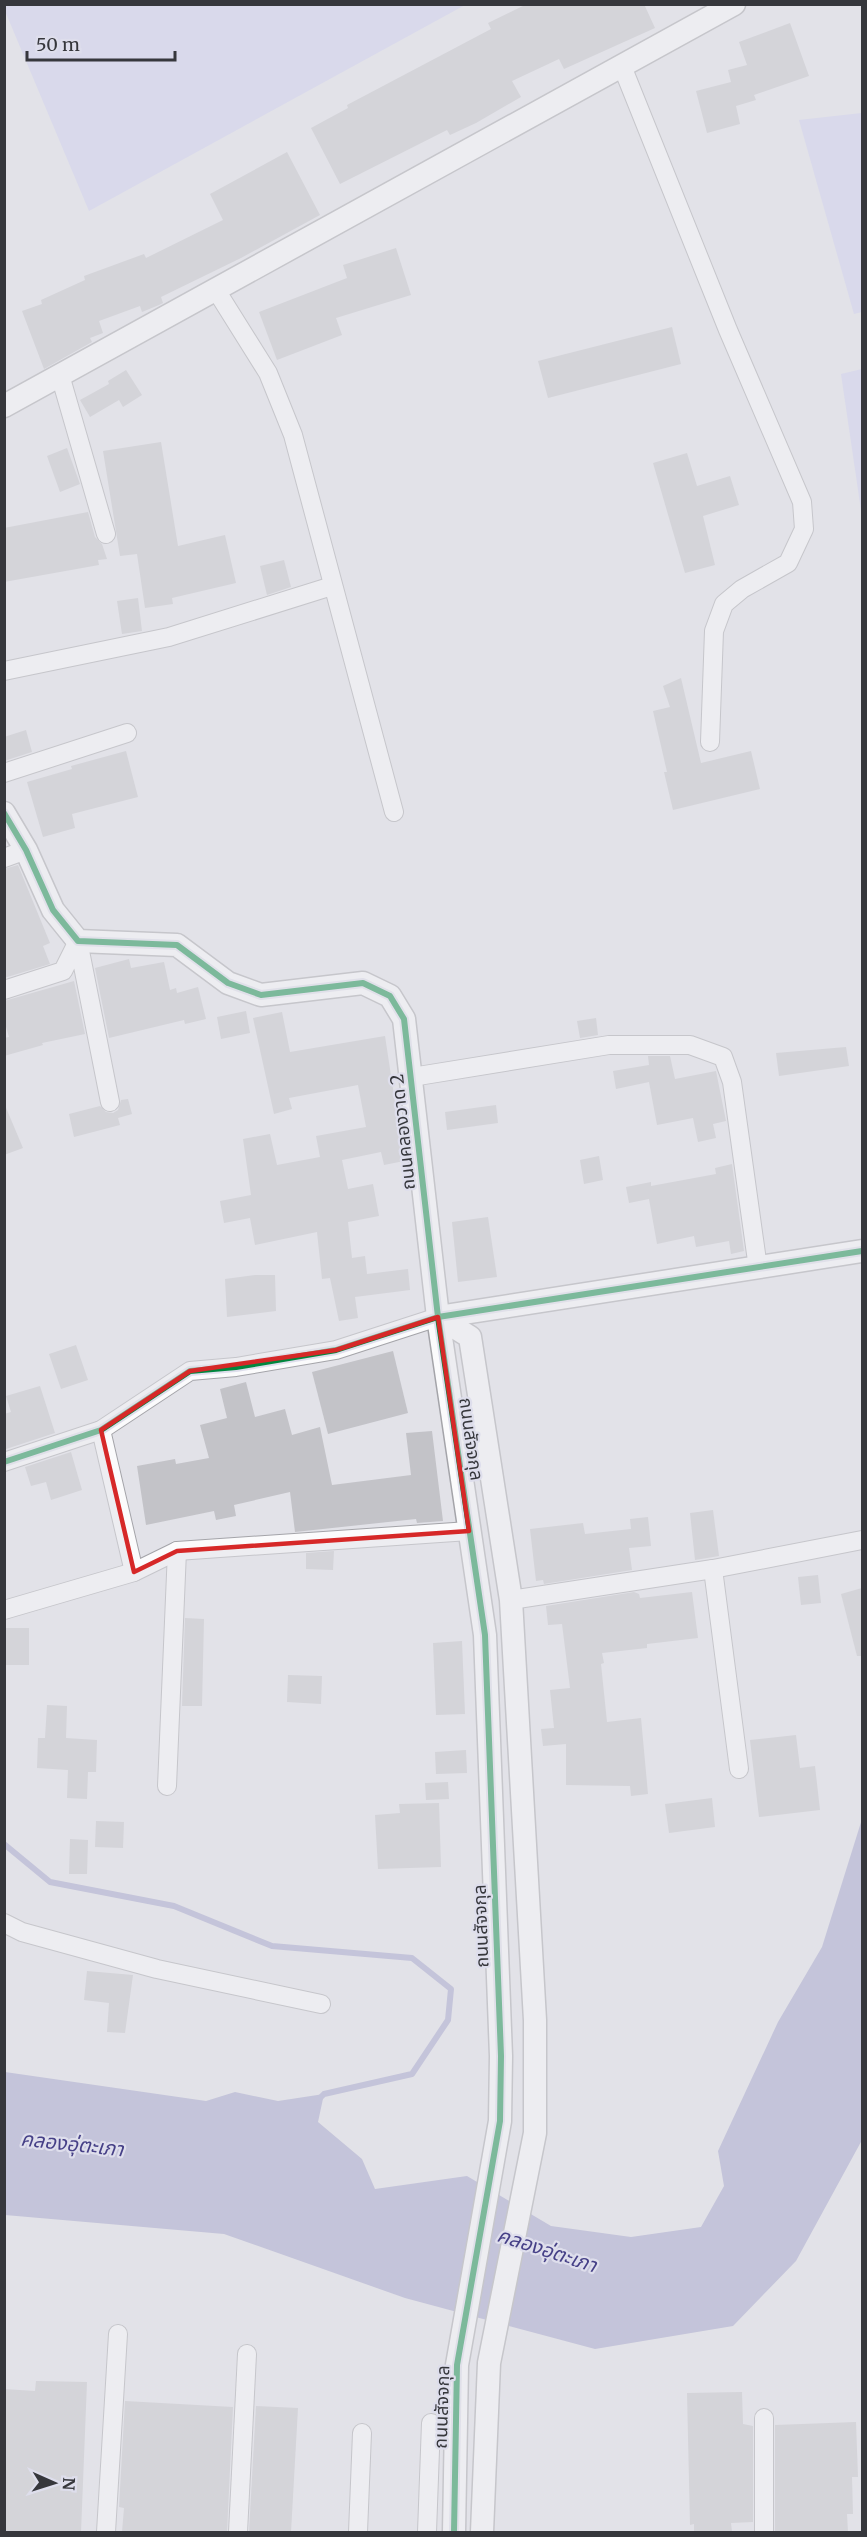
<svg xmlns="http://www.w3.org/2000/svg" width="867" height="2537" font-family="Merriweather,'Noto Sans Thai',serif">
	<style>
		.green { fill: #cecef0 }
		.water { fill: #a0a0c9 }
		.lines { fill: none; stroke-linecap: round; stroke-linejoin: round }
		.stream { stroke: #a0a0c9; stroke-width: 6 }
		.building { fill: #c3c3c8 }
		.minor-casing { stroke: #a4a4a9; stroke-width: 20 }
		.tertiary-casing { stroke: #a4a4a9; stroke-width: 25 }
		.minor { stroke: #fbfbfc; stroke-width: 18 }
		.tertiary { stroke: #fbfbfc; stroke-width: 22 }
		.cycleway-casing { stroke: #dedeec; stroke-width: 10 }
		.cycleway { stroke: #00873e; stroke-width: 6 }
		.marked { fill: none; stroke: #d62828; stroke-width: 4.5; stroke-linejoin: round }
		.labels { text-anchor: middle; stroke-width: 4.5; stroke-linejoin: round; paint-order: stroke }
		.street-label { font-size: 18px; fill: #36373c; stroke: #dedeec }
		.water-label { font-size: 20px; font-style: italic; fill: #464087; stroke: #dedeec }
	</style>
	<rect width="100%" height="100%" fill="#e2e2e8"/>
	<!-- green -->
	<g class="green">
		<polygon points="4,5 5,4 465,5 89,211 5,11"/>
		<polygon points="862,113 862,312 854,314 799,120"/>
		<polygon points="862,369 862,517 841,374"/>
	</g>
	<!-- water -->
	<polygon class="water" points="862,1819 862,2140 796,2261 733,2326 595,2349 405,2298 224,2234 5,2215 5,2072 206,2101 235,2092 278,2101 324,2094 318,2122 362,2159 375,2189 467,2176 551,2226 631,2237 701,2227 724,2186 718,2151 778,2022 822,1947"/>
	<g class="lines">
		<!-- stream -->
		<polyline class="stream" points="4,1844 50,1882 174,1906 272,1946 412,1958 451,1989 448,2020 412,2074 324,2094 320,2098"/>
	</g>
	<!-- building -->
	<g class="building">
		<polygon points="527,4 644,4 655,28 564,69 559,59 512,81 521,97 476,123 450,135 447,130 340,184 311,128 348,108 347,105 491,29 488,23"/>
		<polygon points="790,23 809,76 754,95 756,100 736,106 740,124 707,133 696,91 731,82 728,70 747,65 739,42"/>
		<polygon points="287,152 320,215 241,258 161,297 163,303 159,305 142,312 140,306 99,321 103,333 90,338 92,342 44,369 22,311 42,304 41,300 85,280 84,276 144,254 146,258 223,220 210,194"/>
		<polygon points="396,248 411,295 336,318 342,335 277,360 259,312 347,278 343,265"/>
		<polygon points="672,327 681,364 548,398 538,361"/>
		<polygon points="126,370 142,395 123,407 119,400 90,417 80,400 109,384 108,381"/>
		<polygon points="161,442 178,546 225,535 236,583 172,598 173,604 145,608 137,554 120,556 103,451"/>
		<polygon points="67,448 80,484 60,492 47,456"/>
		<polygon points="687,453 697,486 730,476 739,505 703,516 715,565 685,573 653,463"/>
		<polygon points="88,512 95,537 102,544 107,559 98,560 99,565 4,582 4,528"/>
		<polygon points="284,560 291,587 267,595 260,566"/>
		<polygon points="138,598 142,631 122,634 117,601"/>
		<polygon points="681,678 701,763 751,751 760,789 673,810 664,772 667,772 653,711 670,707 663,686"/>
		<polygon points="26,730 32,752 4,761 4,737"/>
		<polygon points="126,751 138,797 72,814 75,828 43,837 27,782 72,769 71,766"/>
		<polygon points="18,865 50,943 43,946 50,964 4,978 4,869"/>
		<polygon points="129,959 131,968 164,962 170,990 176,988 177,993 198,987 206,1019 185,1024 184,1020 109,1038 95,968"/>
		<polygon points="74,981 85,1034 42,1043 43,1045 4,1056 4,1038 9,1037 4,1020 4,1001"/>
		<polygon points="246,1011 250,1033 221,1039 217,1017"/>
		<polygon points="282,1012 290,1052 385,1036 404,1161 384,1165 381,1152 342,1160 348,1189 373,1184 379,1216 348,1222 352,1258 365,1256 367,1274 408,1269 410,1290 355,1297 358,1318 339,1321 330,1278 322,1279 317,1232 255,1245 250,1218 224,1223 220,1201 251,1195 243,1139 270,1134 277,1165 320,1157 316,1136 366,1127 358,1085 289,1098 292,1109 274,1114 253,1018"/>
		<polygon points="596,1018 598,1035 580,1038 577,1021"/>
		<polygon points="846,1047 849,1066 779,1076 776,1053"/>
		<polygon points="648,1056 670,1056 675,1079 716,1071 726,1121 713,1124 716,1138 698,1142 693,1118 657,1125 649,1082 616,1089 613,1071 649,1065"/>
		<polygon points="128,1099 132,1114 118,1118 120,1125 74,1137 69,1114 100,1106 106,1112 113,1113 118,1110 121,1100"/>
		<polygon points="4,1103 23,1148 4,1155"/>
		<polygon points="496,1105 498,1123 447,1130 445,1112"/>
		<polygon points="599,1156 603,1180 584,1184 580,1160"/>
		<polygon points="732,1164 744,1251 731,1254 729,1241 696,1247 694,1236 657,1244 649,1199 629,1203 626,1187 651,1182 651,1186 716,1174 715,1168"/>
		<polygon points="488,1217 497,1277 458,1282 452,1222"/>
		<polygon points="255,1275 275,1275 276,1311 227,1317 225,1279"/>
		<polygon points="76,1345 88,1380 61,1389 49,1354"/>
		<polygon points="393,1351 408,1413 328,1434 312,1372"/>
		<polygon points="246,1382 255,1417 285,1409 292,1435 320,1427 332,1485 411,1475 406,1433 432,1431 443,1521 417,1523 416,1519 295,1532 290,1492 234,1505 236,1516 216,1520 214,1511 146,1525 137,1466 175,1459 176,1464 209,1458 200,1425 227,1418 220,1389"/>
		<polygon points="40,1386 55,1433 6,1449 4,1414 11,1412 6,1396"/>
		<polygon points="71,1452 82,1490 51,1500 46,1482 31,1486 25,1467"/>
		<polygon points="713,1510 719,1556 695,1560 690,1513"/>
		<polygon points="648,1517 651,1546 629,1548 632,1570 544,1584 543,1580 536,1581 530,1529 583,1523 585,1534 631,1529 630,1519"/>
		<polygon points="334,1551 333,1570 306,1569 306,1553"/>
		<polygon points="818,1575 821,1603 801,1605 798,1577"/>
		<polygon points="862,1588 862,1656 857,1656 841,1594"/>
		<polygon points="634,1592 639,1594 640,1598 692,1592 698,1638 647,1644 647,1648 602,1653 604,1663 601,1664 607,1722 641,1718 648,1794 631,1796 630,1786 566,1785 566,1744 543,1746 541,1729 554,1728 550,1690 570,1688 562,1624 548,1625 546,1606"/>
		<polygon points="185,1618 204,1619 202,1706 182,1706"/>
		<rect x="4" y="1628" width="25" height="37"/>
		<polygon points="462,1641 465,1714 436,1715 433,1643"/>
		<polygon points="288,1675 322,1676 321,1704 287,1702"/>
		<polygon points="47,1705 67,1706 66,1738 97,1740 96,1772 88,1772 87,1799 67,1798 68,1770 37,1768 38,1738 45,1738"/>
		<polygon points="796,1735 800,1768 815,1766 820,1810 759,1817 750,1740"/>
		<polygon points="466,1750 467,1773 436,1774 435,1752"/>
		<polygon points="448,1782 449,1799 426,1800 425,1783"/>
		<polygon points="712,1798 715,1827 669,1833 665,1804"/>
		<polygon points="439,1803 441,1867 378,1869 375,1815 400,1813 399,1804"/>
		<polygon points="96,1821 124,1822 123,1848 95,1847"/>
		<polygon points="70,1839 88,1840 87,1874 69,1874"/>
		<polygon points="87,1971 133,1975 125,2033 107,2032 109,2003 84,2000"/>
		<polygon points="36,2381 87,2382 81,2532 4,2532 4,2389 35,2391"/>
		<polygon points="742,2392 743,2424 753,2426 753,2522 731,2523 732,2532 694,2532 694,2524 690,2525 687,2393"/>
		<polygon points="125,2401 233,2407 227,2532 122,2532 124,2508 119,2507"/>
		<polygon points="256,2406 298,2408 291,2532 249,2532"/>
		<polygon points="856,2422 858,2477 852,2477 853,2514 847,2514 848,2532 775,2532 775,2425"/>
	</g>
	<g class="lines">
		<!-- minor casing -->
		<g class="minor-casing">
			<g id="minor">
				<polyline points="622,66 728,330 802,502 804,529 788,563 742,589 724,604 714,631 710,742"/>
				<polyline points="216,290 268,373 293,435 394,812"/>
				<polyline points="60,375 106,534"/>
				<polyline points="4,671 169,637 332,586"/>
				<polyline points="4,773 127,733"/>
				<polyline points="4,858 26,850"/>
				<polyline points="4,990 63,971 78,941 110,1102"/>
				<polyline points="412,1077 609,1045 690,1045 723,1057 732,1082 758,1268"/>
				<polyline points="101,1430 134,1572"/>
				<polyline points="4,1462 101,1430 190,1371 236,1367 336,1350 438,1317"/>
				<polyline points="713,1569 739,1769"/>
				<polyline points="511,1600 713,1569 862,1540"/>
				<polyline points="4,1610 134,1572 177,1551 469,1531"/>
				<polyline points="167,1786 177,1551"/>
				<polyline points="4,1923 22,1932 157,1969 321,2004"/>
				<polyline points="764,2418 764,2532"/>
				<polyline points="106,2532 118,2334"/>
				<polyline points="238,2532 247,2354"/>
				<polyline points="358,2532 362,2433"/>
				<polyline points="427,2532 431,2423"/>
			</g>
		</g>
		<!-- tertiary casing -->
		<g class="tertiary-casing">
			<g id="tertiary">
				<polyline points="4,406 734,4"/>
				<polyline points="4,813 26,850 53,910 78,941 177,945 228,983 261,995 363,983 390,996 404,1019 438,1317 485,1635 501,2056 500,2121 457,2365 454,2532"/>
				<polyline points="438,1317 470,1337 511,1600 535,2020 535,2133 489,2363 482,2532"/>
				<polyline points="438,1317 862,1251"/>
			</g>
		</g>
		<!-- minor -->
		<use href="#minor" class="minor"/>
		<!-- tertiary -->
		<use href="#tertiary" class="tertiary"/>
		<!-- cycleway casing -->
		<g class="cycleway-casing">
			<g id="cycleway">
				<polyline points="4,813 26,850 53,910 78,941 177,945 228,983 261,995 363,983 390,996 404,1019 438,1317 485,1635 501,2056 500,2121 457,2365 454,2532"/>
				<polyline points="4,1462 101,1430 190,1371 236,1367 336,1350 438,1317 862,1251"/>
			</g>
		</g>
		<!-- cycleway -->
		<use href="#cycleway" class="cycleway"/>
	</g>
	<!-- marked area -->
	<path d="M0 0H867V2537H0ZM438 1317 469 1531 177 1551 134 1572 101 1430 190 1371 336 1350Z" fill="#e2e2e8" fill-opacity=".55" fill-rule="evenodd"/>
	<path class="marked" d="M438 1317 469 1531 177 1551 134 1572 101 1430 190 1371 336 1350Z"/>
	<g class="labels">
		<!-- street labels -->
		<g class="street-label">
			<text transform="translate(403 1132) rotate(-96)" y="6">ถนนคลองวาด 2</text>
			<text transform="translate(471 1439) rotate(82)" y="6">ถนนสัจจกุล</text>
			<text transform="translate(481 1926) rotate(-92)" y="6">ถนนสัจจกุล</text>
			<text transform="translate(442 2407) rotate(-88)" y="6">ถนนสัจจกุล</text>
		</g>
		<!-- water labels -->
		<g class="water-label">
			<text transform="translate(72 2144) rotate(6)" y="7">คลองอุ่ตะเภา</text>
			<text transform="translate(547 2250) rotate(18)" y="7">คลองอุ่ตะเภา</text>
		</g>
	</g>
	<!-- border -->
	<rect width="867" height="2537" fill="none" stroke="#36373c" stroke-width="12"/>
	<!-- north arrow -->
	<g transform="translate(54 2483) rotate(93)" stroke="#dedeec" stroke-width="4.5" paint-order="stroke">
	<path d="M0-4.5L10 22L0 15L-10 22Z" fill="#36373c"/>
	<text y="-9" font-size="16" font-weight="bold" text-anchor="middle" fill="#36373c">N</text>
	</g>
	<!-- scale -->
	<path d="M27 51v9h148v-9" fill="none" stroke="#36373c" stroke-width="3"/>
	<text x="36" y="51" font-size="18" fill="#36373c" stroke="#dedeec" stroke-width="4.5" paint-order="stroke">50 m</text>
</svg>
